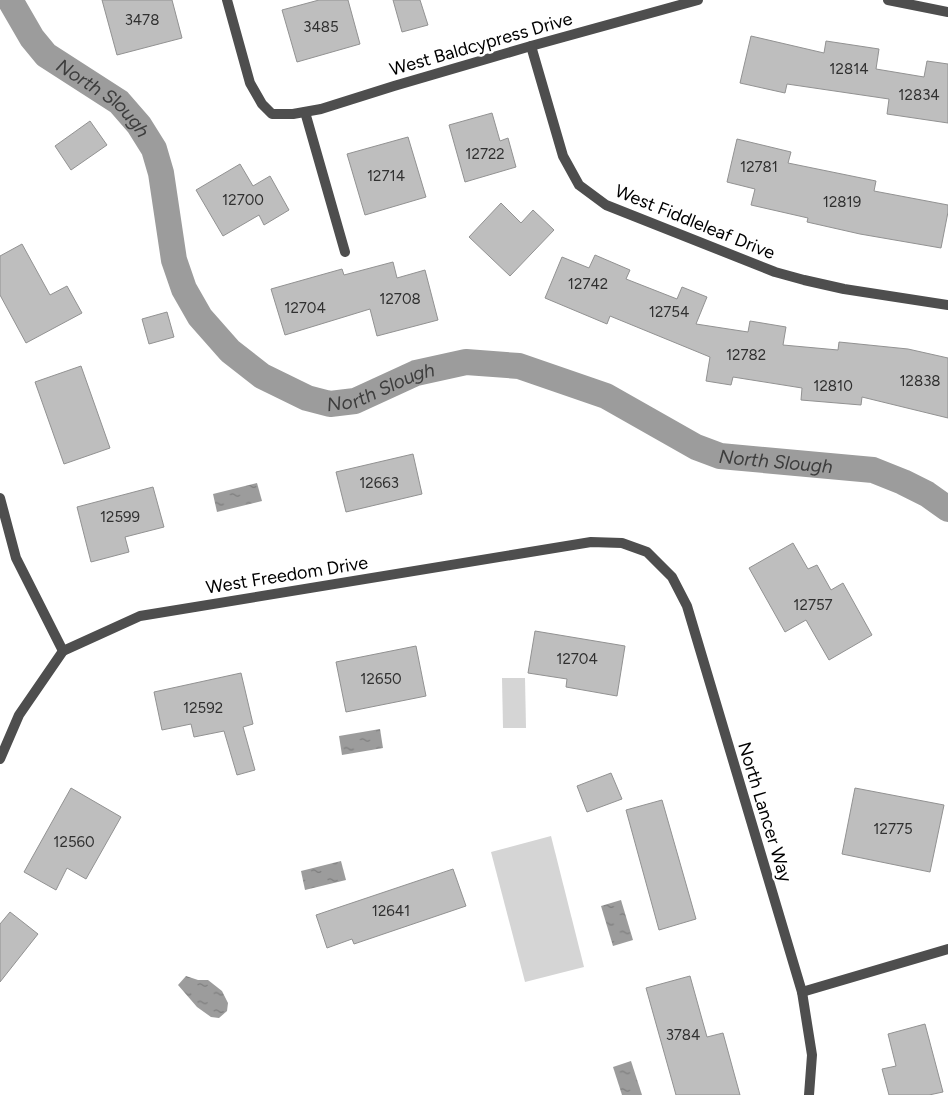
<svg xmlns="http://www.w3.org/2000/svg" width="948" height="1095" font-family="Figtree,sans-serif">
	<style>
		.grass { fill: #d5d5d5 }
		.water { fill: url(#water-ripples) }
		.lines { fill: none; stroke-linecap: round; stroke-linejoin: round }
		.canal { stroke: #9c9c9c; stroke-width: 26 }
		.building { fill: #bebebe; stroke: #929292 }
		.lane { stroke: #4e4e4e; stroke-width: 10 }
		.street { stroke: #4e4e4e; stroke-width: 10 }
		.labels { text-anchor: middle; stroke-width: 5; stroke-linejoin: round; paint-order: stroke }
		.number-label { font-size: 15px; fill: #303030 }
		.street-label { font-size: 18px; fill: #000; stroke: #fff }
		.water-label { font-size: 19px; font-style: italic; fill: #3d3d3d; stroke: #fff }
	</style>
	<defs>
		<pattern id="water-ripples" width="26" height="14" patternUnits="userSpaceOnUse" patternTransform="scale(1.25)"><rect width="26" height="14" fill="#9c9c9c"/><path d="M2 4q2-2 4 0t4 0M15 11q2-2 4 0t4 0" fill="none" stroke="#7d7d7d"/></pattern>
	</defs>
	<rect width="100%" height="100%" fill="#fff"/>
	<!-- grass -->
	<g class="grass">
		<polygon points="502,678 525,678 526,728 503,728"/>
		<polygon points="551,836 584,967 525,982 491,852"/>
	</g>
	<!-- water -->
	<g class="water">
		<polygon points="257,483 262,501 217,512 213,494"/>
		<polygon points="380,729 383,748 342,755 339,736"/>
		<polygon points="341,861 346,880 305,890 301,871"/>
		<polygon points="621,900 633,940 613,946 601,906"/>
		<polygon points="186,976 198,980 208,980 222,991 228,1003 227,1011 219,1018 211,1017 197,1007 178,985"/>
		<polygon points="631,1061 642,1095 622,1095 613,1067"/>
	</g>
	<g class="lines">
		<!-- canal -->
		<path class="canal" id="s1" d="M10 0 32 38 46 55 119 102 139 125 154 149 161 173 174 260 184 289 200 317 230 351 262 376 307 398 330 404 355 401 416 373 466 362 519 366 606 396 696 447 720 456 873 470 903 482 927 494 948 509"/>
	</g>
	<!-- building -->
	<g class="building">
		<polygon points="102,0 172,0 182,38 117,55"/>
		<polygon points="319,0 348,0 360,44 297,62 282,10"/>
		<polygon points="393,0 420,0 428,25 402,32"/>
		<polygon points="751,36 824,53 826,41 879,49 876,69 924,77 927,61 948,64 948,123 887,114 889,99 787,84 785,93 740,83"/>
		<polygon points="492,113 500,141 508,138 516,167 465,182 449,125"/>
		<polygon points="90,121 107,145 71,170 55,146"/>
		<polygon points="408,137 426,197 365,215 347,154"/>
		<polygon points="737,139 791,152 788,163 876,181 874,191 948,205 948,212 941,248 860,234 807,222 808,218 751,205 755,189 727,182"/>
		<polygon points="240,164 253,186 270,176 289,210 264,225 259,215 223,236 196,190"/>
		<polygon points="501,203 521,223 533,210 554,230 510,276 469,237"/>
		<polygon points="22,244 50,295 67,286 82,313 26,343 0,295 0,256"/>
		<polygon points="595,255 630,270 626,279 677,299 682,287 707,297 696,324 748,332 750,321 786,327 783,345 838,350 839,342 908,349 948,358 948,418 862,397 861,405 801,400 802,388 733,377 731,385 706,381 710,357 610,316 607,324 545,298 562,257 589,268"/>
		<polygon points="393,262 397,278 425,270 438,320 377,336 370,309 285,335 271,289 342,269 344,275"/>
		<polygon points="167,312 174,337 149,344 142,319"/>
		<polygon points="81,366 110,448 64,464 35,382"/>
		<polygon points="413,454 422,494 346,512 336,472"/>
		<polygon points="153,487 164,527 125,537 129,552 91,562 77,507"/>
		<polygon points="793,543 808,569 817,565 831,590 843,583 872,635 829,660 806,620 785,632 749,568"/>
		<polygon points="535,631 625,646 617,696 566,687 567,679 528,673"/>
		<polygon points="416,646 426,696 346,712 336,662"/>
		<polygon points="241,673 253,724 243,727 255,770 237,775 224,731 194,737 191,724 162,730 154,692"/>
		<polygon points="611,773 622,799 587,812 577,786"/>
		<polygon points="71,788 121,817 86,879 67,868 56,890 24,872"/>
		<polygon points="855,788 944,805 930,872 842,854"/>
		<polygon points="662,800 696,919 659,930 626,810"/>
		<polygon points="453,869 466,906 354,944 352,939 327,948 316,915"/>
		<polygon points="10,912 38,934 0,982 0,924"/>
		<polygon points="690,976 707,1037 723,1033 740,1095 676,1095 646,988"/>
		<polygon points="925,1024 943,1092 929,1095 889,1095 882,1069 896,1066 888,1034"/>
	</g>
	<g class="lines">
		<!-- lane -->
		<polyline class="lane" points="305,112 345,252"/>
		<!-- street -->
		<g class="street">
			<polyline points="227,0 250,83 262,104 272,114 293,114 321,109 394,86 531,46 698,0"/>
			<polyline points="888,0 948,12"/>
			<polyline points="531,46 563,156 579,185 606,205 775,272 804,280 844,289 948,305"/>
			<polyline points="0,498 16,558 63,651"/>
			<polyline points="0,759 19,715 63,651 140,616 591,542 622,543 647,552 672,577 687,606 802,992 812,1055 809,1095"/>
			<polyline points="802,992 948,949"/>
		</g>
	</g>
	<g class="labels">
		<!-- number labels -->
		<g class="number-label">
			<text x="142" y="25">3478</text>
			<text x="321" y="32">3485</text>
			<text x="849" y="74">12814</text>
			<text x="919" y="100">12834</text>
			<text x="485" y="159">12722</text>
			<text x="759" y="172">12781</text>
			<text x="386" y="181">12714</text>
			<text x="243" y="205">12700</text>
			<text x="842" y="207">12819</text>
			<text x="588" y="289">12742</text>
			<text x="400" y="304">12708</text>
			<text x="305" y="313">12704</text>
			<text x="669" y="317">12754</text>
			<text x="746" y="360">12782</text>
			<text x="920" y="386">12838</text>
			<text x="833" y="391">12810</text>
			<text x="379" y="488">12663</text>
			<text x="120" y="522">12599</text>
			<text x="813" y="610">12757</text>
			<text x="577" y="664">12704</text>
			<text x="381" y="684">12650</text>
			<text x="203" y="713">12592</text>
			<text x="893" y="834">12775</text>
			<text x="74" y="847">12560</text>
			<text x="391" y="916">12641</text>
			<text x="683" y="1040">3784</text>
		</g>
		<!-- street labels -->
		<g class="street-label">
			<text transform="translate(481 44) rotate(-16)" y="6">West Baldcypress Drive</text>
			<text transform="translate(695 222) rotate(22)" y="6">West Fiddleleaf Drive</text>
			<text transform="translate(287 575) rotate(-9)" y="6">West Freedom Drive</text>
			<text transform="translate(765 812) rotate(73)" y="6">North Lancer Way</text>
		</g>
		<!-- water labels -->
		<g class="water-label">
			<text dy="7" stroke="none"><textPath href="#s1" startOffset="138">North Slough</textPath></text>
			<text dy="7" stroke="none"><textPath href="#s1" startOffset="601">North Slough</textPath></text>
			<text dy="7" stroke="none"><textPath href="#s1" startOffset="1021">North Slough</textPath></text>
		</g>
	</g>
</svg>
